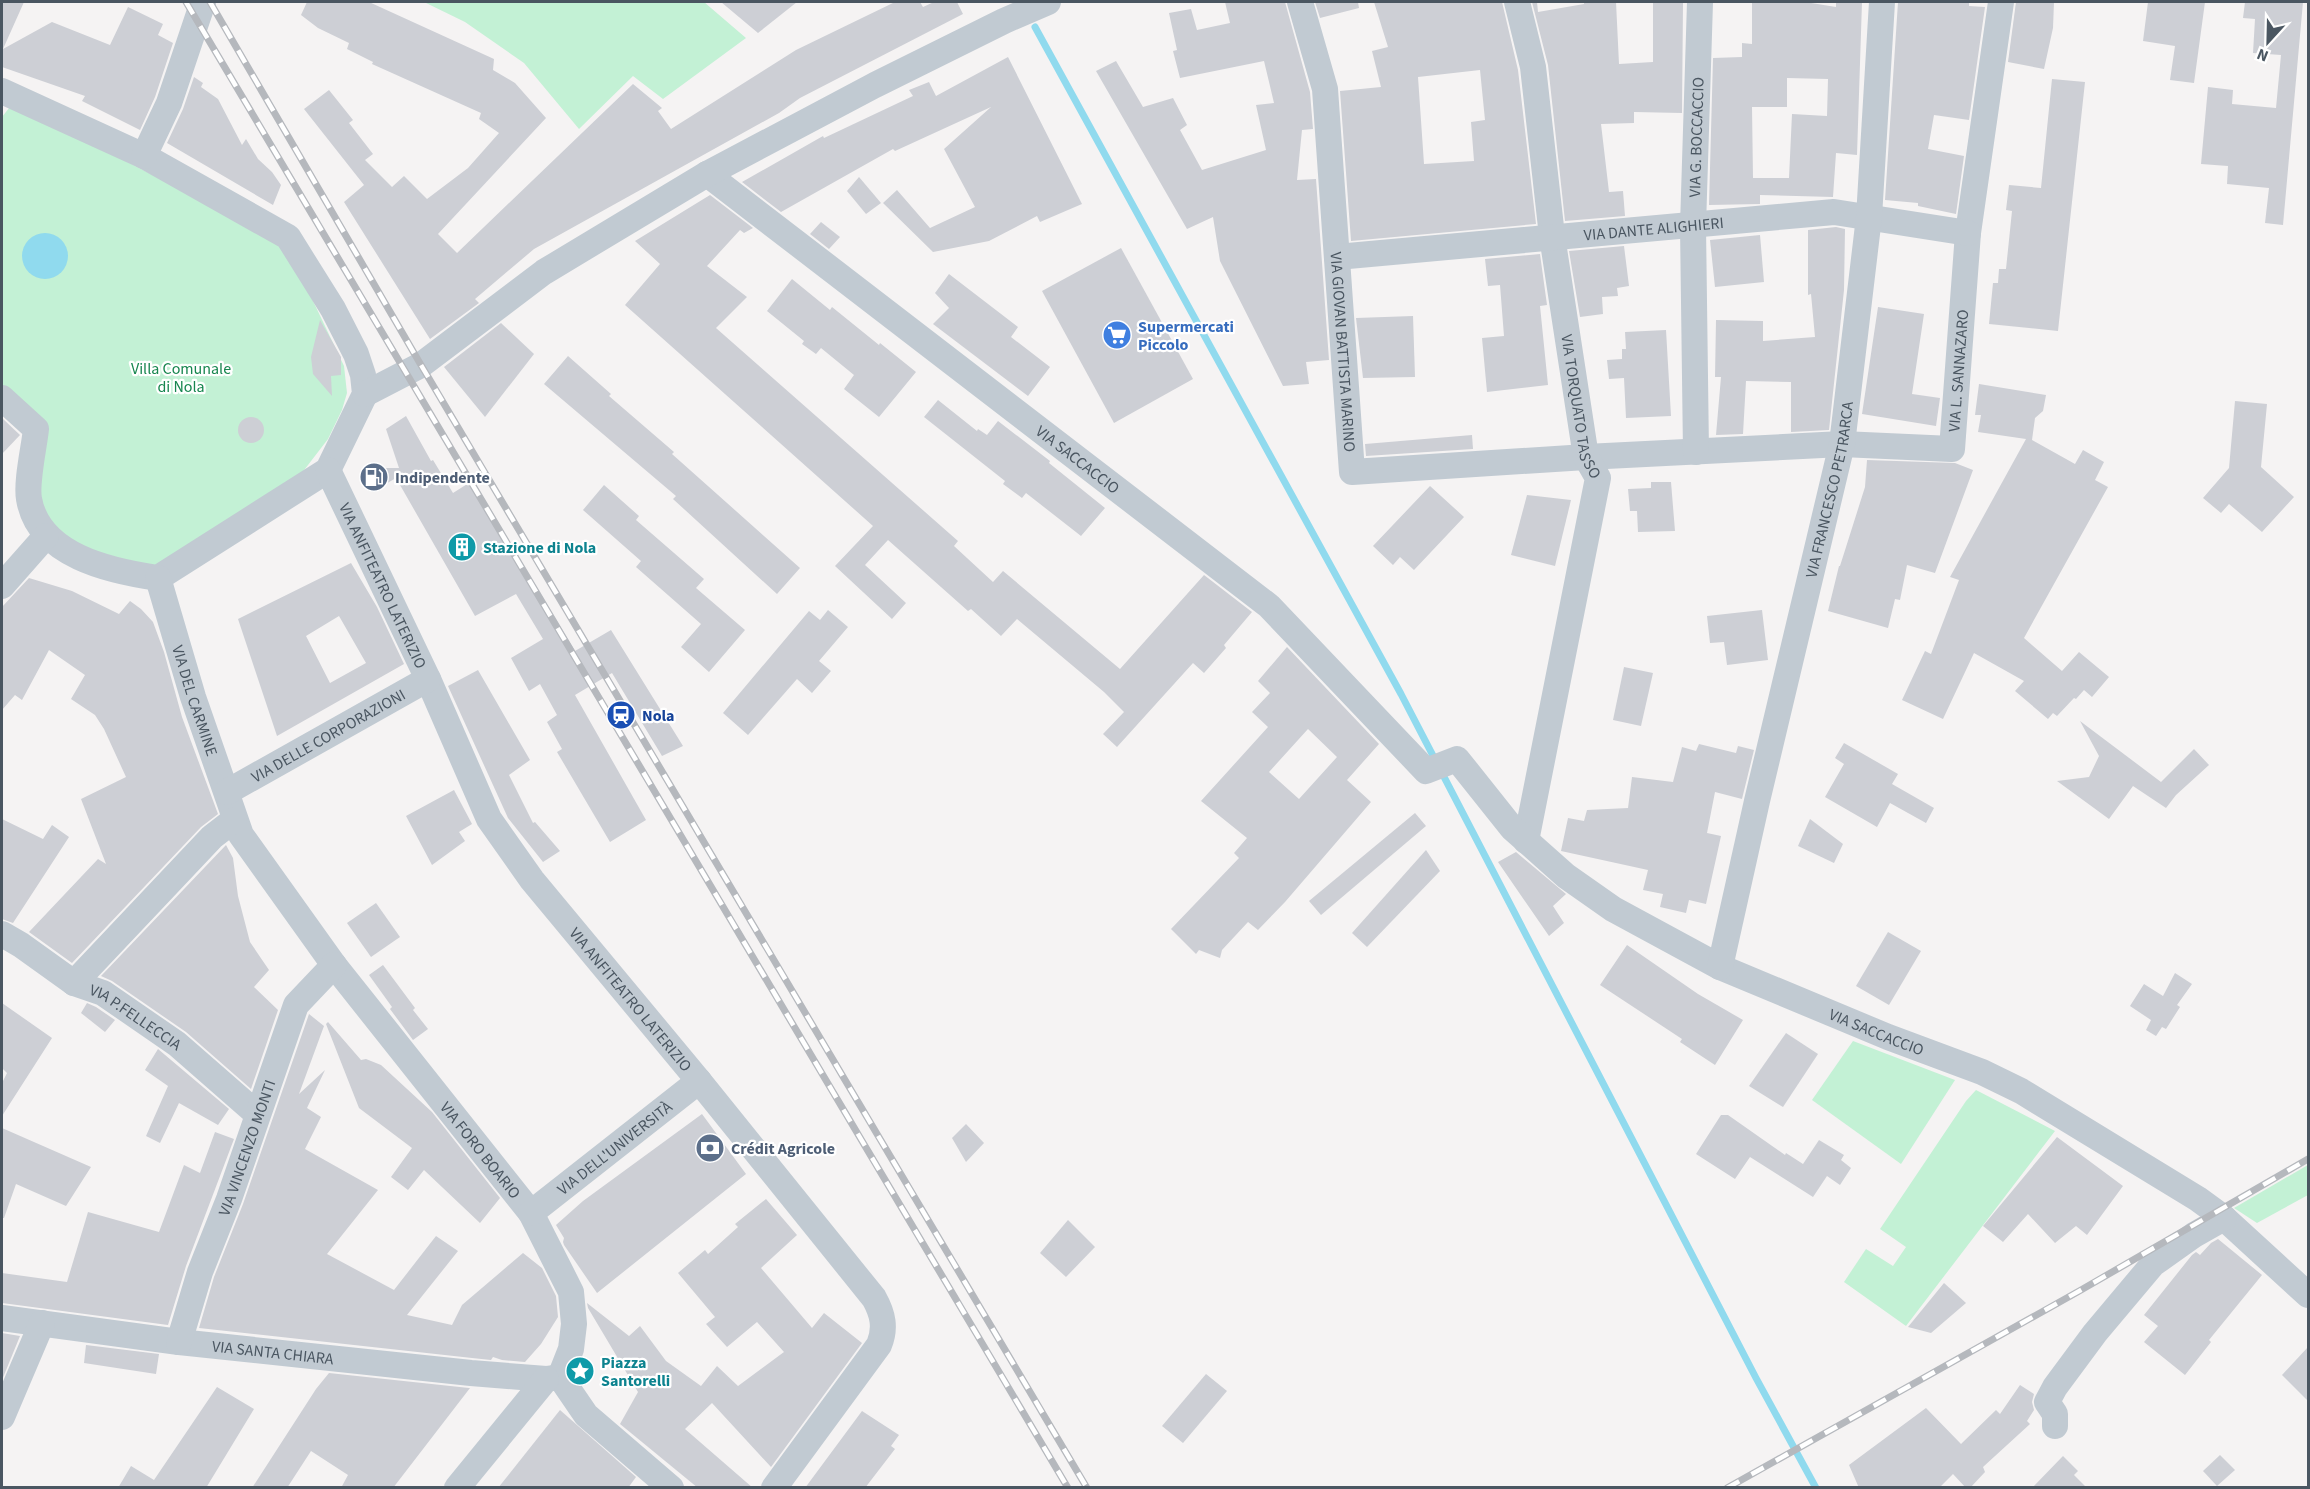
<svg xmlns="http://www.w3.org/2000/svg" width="2310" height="1489" font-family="'Source Sans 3',sans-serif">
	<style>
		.green { fill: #c3f1d5 }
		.water { fill: #90daee }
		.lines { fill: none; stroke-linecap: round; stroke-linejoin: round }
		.stream { stroke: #90daee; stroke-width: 7 }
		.building { fill: #cdcfd5; fill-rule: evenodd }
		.street { stroke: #c1cad2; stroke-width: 26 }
		.rail-casing { stroke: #b5b8bd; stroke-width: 7 }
		.rail { stroke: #fff; stroke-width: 4.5; stroke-dasharray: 14; stroke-linecap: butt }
		.labels { text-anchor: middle; stroke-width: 4.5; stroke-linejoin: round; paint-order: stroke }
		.street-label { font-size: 16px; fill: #4a5661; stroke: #fff }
		.shop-label { font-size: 16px; font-weight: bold; fill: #366cbe; stroke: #fff; text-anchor: start }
		.park-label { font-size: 16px; fill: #17864f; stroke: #fff }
		.service-label { font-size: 16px; font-weight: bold; fill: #4e5e75; stroke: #fff; text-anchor: start }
		.culture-label { font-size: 16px; font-weight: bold; fill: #0d838f; stroke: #fff; text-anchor: start }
		.transit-label { font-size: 16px; font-weight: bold; fill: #164399; stroke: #fff; text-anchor: start }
	</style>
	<rect width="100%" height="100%" fill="#f5f3f3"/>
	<!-- green -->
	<g class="green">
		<polygon points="424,2 704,2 746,38 663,99 633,76 579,129 524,63 465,22"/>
		<polygon points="13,103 176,187 281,246 294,261 344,366 347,393 342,410 328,439 298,478 161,567 107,559 58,535 36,506 38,428 2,394 2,117"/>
		<polygon points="1853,1041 1955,1080 1901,1164 1812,1100"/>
		<polygon points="1976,1090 2055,1131 1906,1326 1844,1282 1866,1249 1893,1266 1906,1247 1880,1229 1966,1101"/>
		<polygon points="2308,1165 2308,1195 2257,1223 2234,1208"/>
	</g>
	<!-- water -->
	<circle class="water" cx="45" cy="256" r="23"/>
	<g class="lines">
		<!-- stream -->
		<polyline class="stream" points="1035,27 1401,694 1756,1378 1816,1488"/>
	</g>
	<!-- building -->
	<g class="building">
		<polygon points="2,2 24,2 3,49 52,22 110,45 128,7 163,24 158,35 173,43 155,97 140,130 82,101 85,96 2,67"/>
		<polygon points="307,2 369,2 494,59 493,70 515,83 546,118 438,234 457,253 633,84 662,108 658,111 671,129 796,50 895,2 920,2 923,7 934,2 957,2 963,14 800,98 779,113 534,249 475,299 479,303 430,339 344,202 364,185 304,109 329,90 353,120 349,123 373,154 365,160 392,187 404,176 427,199 468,168 499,133 479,119 481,113 372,64 373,62 347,49 349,43 318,28 301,15"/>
		<polygon points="721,2 797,2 758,33"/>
		<polygon points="1225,2 1285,2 1310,92 1313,129 1302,130 1297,180 1316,179 1329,360 1306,362 1309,384 1283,386 1220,261 1213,217 1187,229 1096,71 1116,61 1143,107 1173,98 1187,125 1180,130 1202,170 1266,150 1256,105 1274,103 1264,61 1180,78 1173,51 1177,50 1169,13 1191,9 1197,30 1230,23"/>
		<polygon points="1315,2 1358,2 1359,8 1320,18"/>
		<path d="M1374 2H1502L1518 70 1536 224 1351 241 1340 91 1381 87 1372 51 1388 47ZM1480 70 1485 120 1471 122 1474 161 1424 164 1418 77Z"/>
		<polygon points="1532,2 1537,2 1538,12 1584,4 1584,2 1616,2 1619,64 1653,62 1653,2 1683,2 1682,113 1634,112 1634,123 1601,124 1609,192 1623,191 1625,216 1565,221 1548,65"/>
		<path d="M1752 2H1805L1836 7V2H1862L1857 155 1836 153 1833 197 1760 195V204L1709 205 1713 58 1742 57V43L1752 44ZM1787 78 1828 79 1827 116 1792 114 1789 178H1753L1752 107H1787Z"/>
		<polygon points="1898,2 1969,2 1969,6 1985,7 1969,120 1934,115 1928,149 1964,156 1956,214 1918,206 1918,203 1885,200"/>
		<polygon points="2016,2 2054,2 2053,28 2044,69 2008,62"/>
		<polygon points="2148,2 2205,2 2194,83 2170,80 2175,46 2143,41"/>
		<polygon points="2245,2 2303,2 2283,225 2265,223 2269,188 2227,184 2228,166 2201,164 2208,87 2233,90 2232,104 2276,108 2281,55 2253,53 2255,19 2243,18"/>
		<polygon points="1008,57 1082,204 1040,222 1037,216 989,241 933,252 883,203 897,190 930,228 975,207 944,149 991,107 895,151 893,149 781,212 742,182 823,136 824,138 913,96 909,90 929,82 936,96"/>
		<polygon points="194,77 203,83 201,87 218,99 242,145 246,139 258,159 272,172 281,185 273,205 167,143 183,109"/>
		<polygon points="2052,79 2085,82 2058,331 1989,324 1993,283 1998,283 1999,269 2006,269 2012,211 2006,210 2009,185 2041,188"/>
		<polygon points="859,177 881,203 866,214 847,191"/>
		<polygon points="710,195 753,228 744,233 740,230 707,266 747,297 716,328 958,541 954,546 993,582 1003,571 1120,669 1204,575 1252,612 1224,645 1226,648 1204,673 1193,663 1117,747 1103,734 1124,712 1104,692 1017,619 1001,636 971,609 968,611 888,540 865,565 906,603 892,619 835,566 873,526 625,305 660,264 635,241"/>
		<polygon points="821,222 840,237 829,249 810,234"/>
		<polygon points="1836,227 1845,229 1844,290 1829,430 1791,432 1791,382 1746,381 1743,434 1716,435 1721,377 1715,377 1716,320 1763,321 1763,341 1815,337 1811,294 1808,295 1808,230"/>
		<polygon points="1760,235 1764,282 1715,287 1710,240"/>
		<polygon points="1624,246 1629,286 1617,288 1618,296 1602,297 1603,314 1580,317 1569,251"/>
		<polygon points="1121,248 1193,379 1114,423 1042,291"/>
		<polygon points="1540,254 1547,305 1540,306 1548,385 1487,392 1482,338 1504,336 1500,285 1488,286 1485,259"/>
		<polygon points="949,274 1018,327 1011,337 1050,367 1028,396 933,324 949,308 935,293"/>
		<polygon points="792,279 830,310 832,307 879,345 880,343 916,372 879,417 844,389 854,375 821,348 816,354 802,344 804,341 767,311"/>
		<polygon points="1878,307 1924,314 1912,394 1940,398 1936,426 1862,414"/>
		<polygon points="1413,316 1415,377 1363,378 1356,318"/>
		<polygon points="320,320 341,357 341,375 331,376 332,396 313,374 311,357"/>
		<polygon points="501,323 534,354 485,417 444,367"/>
		<polygon points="1666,330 1671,416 1626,418 1624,378 1609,379 1607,360 1622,359 1622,349 1626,349 1625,332"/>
		<polygon points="568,356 611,394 609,396 674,452 672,454 800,568 777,594 673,499 676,496 544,384"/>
		<polygon points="1979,384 2046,395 2043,411 2035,418 2032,440 2075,464 2083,450 2104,462 2095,480 2108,487 2024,638 2062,671 2079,652 2109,677 2092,697 2084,690 2076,699 2074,698 2057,716 2053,713 2048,719 2015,691 2024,681 1974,653 1943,719 1902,700 1925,651 1931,654 1959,580 1950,577 2026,439 1978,432 1981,415 1975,415"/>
		<polygon points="938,400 977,431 978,429 987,435 998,421 1050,461 1049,463 1105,508 1081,536 1026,493 1022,498 1003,484 1005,481 924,417"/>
		<polygon points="2235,401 2267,404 2261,467 2294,497 2262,532 2229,504 2221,513 2203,498 2229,468"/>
		<polygon points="406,416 431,461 433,460 453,493 472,481 575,651 611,630 683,746 662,756 612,673 575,695 646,820 610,842 557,752 562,749 547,722 557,715 540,684 529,691 511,658 543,639 516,594 475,616 396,478 377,489 370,487 365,481 366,473 371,468 399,468 386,429"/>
		<circle cx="251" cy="430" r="13"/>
		<polygon points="2,418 20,435 2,454"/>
		<polygon points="1472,435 1473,449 1366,456 1365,444"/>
		<polygon points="1867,460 1955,463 1973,470 1935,573 1907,565 1900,600 1895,599 1888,628 1828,611 1839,566 1840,566 1865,487"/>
		<polygon points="1651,482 1671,482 1675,531 1638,532 1637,511 1630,511 1628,489 1651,488"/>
		<polygon points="604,485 639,516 636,520 704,579 696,588 745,630 709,672 681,647 701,624 636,567 641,561 583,510"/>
		<polygon points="1430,486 1464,517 1414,570 1400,557 1393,565 1373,546"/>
		<polygon points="1527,495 1571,500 1555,566 1511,555"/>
		<path d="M351 563 377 607 404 664 277 736 238 619ZM339 616 366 663 330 683 306 636Z"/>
		<polygon points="29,578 72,591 119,614 130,601 141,609 153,622 164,652 182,717 218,814 201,827 72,963 29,932 98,859 106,864 81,799 126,777 104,729 95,715 71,699 85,675 49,650 22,700 15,695 2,710 2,607"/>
		<polygon points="828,610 848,627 819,661 831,671 812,693 797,679 748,735 723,713 809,611 820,620"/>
		<polygon points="1762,610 1768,660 1727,665 1724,642 1710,643 1707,616"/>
		<path d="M1287 647 1379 744 1347 780 1371 802 1285 902 1258 930 1248 922 1222 950 1220 958 1199 950 1196 954 1171 929 1239 858 1234 853 1247 838 1201 801 1268 727 1252 712 1270 693 1258 681ZM1308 729 1337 757 1299 799 1269 772Z"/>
		<polygon points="1624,667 1653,673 1641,726 1613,720"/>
		<polygon points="478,670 530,760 509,775 533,823 535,822 560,851 543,862 508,818 448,686"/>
		<polygon points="2080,721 2161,782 2194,749 2209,765 2176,795 2166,808 2133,786 2109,819 2057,781 2089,777 2099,756"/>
		<polygon points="1844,743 1898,774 1892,784 1934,808 1926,823 1890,803 1877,827 1825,797 1844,764 1835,758"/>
		<polygon points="1699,744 1736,753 1738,746 1754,750 1742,799 1715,792 1707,833 1721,836 1706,904 1689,900 1686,913 1660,907 1663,894 1643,890 1648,870 1561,851 1568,818 1584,821 1587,810 1628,808 1632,777 1673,782 1682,747 1696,751"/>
		<polygon points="454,790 472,824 459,832 465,841 432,865 406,816"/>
		<polygon points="1415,813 1426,826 1321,915 1309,901"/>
		<polygon points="2,819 43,839 52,825 69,837 13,923 2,919"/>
		<polygon points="1810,819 1843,844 1834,863 1798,846"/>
		<polygon points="226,845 233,858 238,896 250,942 269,970 254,987 278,1010 251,1089 186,1032 112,981 101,976"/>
		<polygon points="1426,850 1440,871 1367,947 1352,933"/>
		<polygon points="1516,852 1566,894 1553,906 1564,923 1549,936 1498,862"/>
		<polygon points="376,903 400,937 371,957 347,923"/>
		<polygon points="1888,932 1921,951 1889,1005 1856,986"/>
		<polygon points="1627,945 1698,994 1743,1020 1715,1065 1680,1042 1682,1039 1600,985"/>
		<polygon points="383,965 415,1008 413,1010 428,1029 413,1040 390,1009 392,1007 369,975"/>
		<polygon points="2175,973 2192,984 2177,1005 2180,1007 2166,1029 2162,1027 2156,1036 2146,1030 2151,1020 2130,1006 2144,984 2163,996"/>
		<polygon points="2,1003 52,1038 2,1116 2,1083 7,1073 2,1068"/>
		<polygon points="87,1003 96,1007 115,1020 105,1032 81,1013"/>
		<polygon points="309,1014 324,1026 299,1094 325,1070 307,1108 321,1117 305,1149 378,1190 327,1254 394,1290 436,1236 458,1251 407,1315 452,1325 462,1305 523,1253 542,1268 556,1296 558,1317 541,1344 525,1362 502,1360 493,1357 491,1360 472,1358 199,1328 214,1277 243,1204"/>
		<polygon points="328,1022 361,1060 366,1059 381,1065 432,1112 500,1198 480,1223 424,1170 408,1190 391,1177 412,1148 359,1108 326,1024"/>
		<polygon points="1786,1033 1818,1054 1783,1107 1749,1086"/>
		<polygon points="158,1049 229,1109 218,1125 179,1103 160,1143 146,1136 168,1086 145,1070"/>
		<polygon points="702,1114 746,1174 597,1293 564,1245 563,1242 564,1238 556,1225 583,1201"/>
		<polygon points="1721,1115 1728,1115 1785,1155 1786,1153 1803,1164 1819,1140 1844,1155 1841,1160 1851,1168 1840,1185 1827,1176 1813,1197 1750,1157 1735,1179 1696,1154"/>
		<polygon points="966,1124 984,1143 966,1162 952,1138"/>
		<polygon points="2,1128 91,1167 66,1206 16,1184 4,1218 2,1218"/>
		<polygon points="215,1132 234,1139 186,1266 168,1325 2,1303 2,1273 67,1282 88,1212 159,1232 184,1165 200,1173"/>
		<polygon points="2057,1137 2123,1186 2087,1235 2076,1226 2055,1243 2028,1214 2003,1242 1983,1226"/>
		<polygon points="766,1199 797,1235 761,1268 812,1328 824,1313 862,1343 771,1467 712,1403 685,1429 753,1488 698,1488 620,1424 638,1392 588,1308 587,1303 629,1336 640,1326 666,1361 701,1386 717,1366 738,1386 784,1352 757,1322 727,1347 706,1324 715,1317 678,1273 705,1250 708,1254 738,1227 735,1224"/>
		<polygon points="1068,1220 1095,1247 1066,1277 1040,1253"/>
		<polygon points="2218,1239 2262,1275 2209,1340 2211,1342 2185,1375 2144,1342 2158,1326 2144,1315 2192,1255 2196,1252 2200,1255 2211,1243"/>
		<polygon points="1944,1283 1966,1303 1931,1333 1908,1327"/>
		<polygon points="2,1333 20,1336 2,1380"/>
		<polygon points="86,1345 159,1354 156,1374 84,1363"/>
		<polygon points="2308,1347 2308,1401 2282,1375"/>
		<polygon points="329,1373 469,1388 470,1388 393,1488 341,1488 348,1475 311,1451 287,1488 252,1488 316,1389"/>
		<polygon points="1206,1374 1227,1391 1183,1443 1162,1426"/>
		<polygon points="2020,1385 2034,1394 2032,1402 2034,1410 2027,1421 2030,1424 1983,1467 1985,1472 1970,1488 1966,1488 1953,1474 1939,1488 1859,1488 1849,1465 1926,1408 1961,1444 1996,1410 2000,1414"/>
		<polygon points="217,1387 254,1409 206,1488 118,1488 131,1466 154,1480"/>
		<polygon points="560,1410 636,1477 628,1488 498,1488"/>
		<polygon points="862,1411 899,1435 891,1446 895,1449 865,1488 805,1488"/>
		<polygon points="2220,1455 2235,1470 2217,1486 2203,1471"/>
		<polygon points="2063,1456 2078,1471 2074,1475 2087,1488 2032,1488"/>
	</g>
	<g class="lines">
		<!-- street -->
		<g class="street">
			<path id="s1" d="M1300 2 1325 89 1352 472 1586 457 1842 444 1952 449 1968 233 2001 2"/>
			<path id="s2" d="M1517 2 1533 67 1552 236 1586 457 1598 478 1526 841"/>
			<path d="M2 91 144 156 288 237 333 309 356 354 363 375 365 394 328 470 158 578C110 571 39 556 29 499 26 482 34 448 36 429L2 398"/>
			<polyline points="144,156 169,103 203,2"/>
			<path id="s3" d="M707 174 1269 606 1426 771 1457 759 1512 828 1566 876 1613 909 1720 967 1888 1037 1982 1072 2021 1091 2198 1199 2224 1218 2308 1295"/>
			<path id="s4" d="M1337 257 1834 212 1968 233"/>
			<polyline points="365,394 421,365 544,272 707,174 875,85 1004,21 1048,2"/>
			<path id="s5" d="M1696 452 1693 226 1700 2"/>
			<path id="s6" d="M328 470 428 679 489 819 532 880 699 1081 874 1298C883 1314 886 1328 879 1345L774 1488"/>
			<path id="s7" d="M158 578 193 697 241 835 334 965 531 1213 571 1292 574 1324 571 1349 560 1377 586 1415 671 1488"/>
			<polyline points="2,586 46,536"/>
			<path id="s8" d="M227 792 428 679"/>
			<path id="s9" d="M2 934 21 945 74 983 103 993 177 1044 257 1114"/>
			<path id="s10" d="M1720 967 1757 801 1842 444 1869 217 1882 2"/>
			<polyline points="74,983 212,837 234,820"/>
			<path id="s11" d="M531 1213 699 1081"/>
			<path id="s12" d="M2 1318 179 1342 471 1373 546 1379 560 1377"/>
			<path id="s13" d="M179 1342 200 1272 229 1199 296 1005 334 965"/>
			<polyline points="2,1417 42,1323"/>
			<polyline points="2055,1426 2055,1414 2047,1402 2055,1387 2095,1333 2153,1264 2194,1235 2224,1218"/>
			<polyline points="457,1488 546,1379"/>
		</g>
		<!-- rail casing -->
		<g class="rail-casing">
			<g id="rail">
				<polyline points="186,2 1068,1488"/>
				<polyline points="210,2 421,365 1087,1488"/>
				<polyline points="1727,1488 2081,1290 2308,1159"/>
			</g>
		</g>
		<!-- rail -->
		<use href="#rail" class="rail"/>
	</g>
	<!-- icons -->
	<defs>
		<g id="supermarket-disc" transform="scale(1.5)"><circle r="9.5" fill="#3f7fe0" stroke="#fff"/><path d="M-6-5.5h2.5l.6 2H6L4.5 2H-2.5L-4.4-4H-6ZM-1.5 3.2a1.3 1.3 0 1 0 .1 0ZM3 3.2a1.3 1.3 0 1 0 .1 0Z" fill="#fff"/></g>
		<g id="fuel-disc" transform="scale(1.5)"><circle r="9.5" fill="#5c6f8a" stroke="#fff"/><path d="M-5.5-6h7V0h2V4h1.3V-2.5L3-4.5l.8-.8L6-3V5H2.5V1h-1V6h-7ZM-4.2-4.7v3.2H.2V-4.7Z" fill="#fff"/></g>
		<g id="building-disc" transform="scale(1.5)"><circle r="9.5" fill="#0f9aa8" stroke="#fff"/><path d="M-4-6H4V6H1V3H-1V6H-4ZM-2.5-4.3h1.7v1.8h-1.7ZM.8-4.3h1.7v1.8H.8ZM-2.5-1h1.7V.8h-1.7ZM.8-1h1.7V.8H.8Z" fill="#fff"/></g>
		<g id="station-disc" transform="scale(1.5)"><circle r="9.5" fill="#1a4fb4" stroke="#fff"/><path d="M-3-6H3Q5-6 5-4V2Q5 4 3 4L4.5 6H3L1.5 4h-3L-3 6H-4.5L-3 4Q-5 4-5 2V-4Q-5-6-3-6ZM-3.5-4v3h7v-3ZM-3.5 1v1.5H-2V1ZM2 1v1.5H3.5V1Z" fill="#fff"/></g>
		<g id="bank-disc" transform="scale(1.5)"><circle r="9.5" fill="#5c6f8a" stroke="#fff"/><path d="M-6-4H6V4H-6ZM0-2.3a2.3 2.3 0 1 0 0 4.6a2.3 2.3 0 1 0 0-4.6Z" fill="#fff"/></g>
		<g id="sight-disc" transform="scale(1.5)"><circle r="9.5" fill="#0f9aa8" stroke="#fff"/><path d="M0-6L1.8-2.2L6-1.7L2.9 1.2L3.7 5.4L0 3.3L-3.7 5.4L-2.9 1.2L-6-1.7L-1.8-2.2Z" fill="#fff"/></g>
	</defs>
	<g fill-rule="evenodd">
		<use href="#supermarket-disc" x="1117" y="335"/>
		<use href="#fuel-disc" x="374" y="477"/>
		<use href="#building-disc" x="462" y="547"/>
		<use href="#station-disc" x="621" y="715"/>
		<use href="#bank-disc" x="710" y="1148"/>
		<use href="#sight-disc" x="580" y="1371"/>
	</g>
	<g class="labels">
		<!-- street labels -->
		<g class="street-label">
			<text dy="6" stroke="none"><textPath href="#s5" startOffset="315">VIA G. BOCCACCIO</textPath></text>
			<text dy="6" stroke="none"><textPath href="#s4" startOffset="318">VIA DANTE ALIGHIERI</textPath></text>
			<text dy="6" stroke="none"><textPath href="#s1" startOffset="354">VIA GIOVAN BATTISTA MARINO</textPath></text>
			<text dy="6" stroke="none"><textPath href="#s1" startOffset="1154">VIA L. SANNAZARO</textPath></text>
			<text dy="6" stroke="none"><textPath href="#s2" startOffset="410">VIA TORQUATO TASSO</textPath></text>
			<text dy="6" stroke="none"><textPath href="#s3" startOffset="468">VIA SACCACCIO</textPath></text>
			<text dy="6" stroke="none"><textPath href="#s10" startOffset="490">VIA FRANCESCO PETRARCA</textPath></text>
			<text dy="6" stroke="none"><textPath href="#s6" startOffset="128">VIA ANFITEATRO LATERIZIO</textPath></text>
			<text dy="6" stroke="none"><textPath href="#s7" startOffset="128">VIA DEL CARMINE</textPath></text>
			<text dy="6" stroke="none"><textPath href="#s8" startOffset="116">VIA DELLE CORPORAZIONI</textPath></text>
			<text dy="6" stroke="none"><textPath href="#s6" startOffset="614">VIA ANFITEATRO LATERIZIO</textPath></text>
			<text dy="6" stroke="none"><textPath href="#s9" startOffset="158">VIA P.FELLECCIA</textPath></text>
			<text dy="6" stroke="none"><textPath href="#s3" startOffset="1479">VIA SACCACCIO</textPath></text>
			<text dy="6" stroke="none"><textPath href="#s13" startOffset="206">VIA VINCENZO MONTI</textPath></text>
			<text dy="6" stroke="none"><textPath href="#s11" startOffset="106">VIA DELL'UNIVERSITÀ</textPath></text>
			<text dy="6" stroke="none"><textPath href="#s7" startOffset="666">VIA FORO BOARIO</textPath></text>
			<text dy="6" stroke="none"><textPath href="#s12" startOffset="273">VIA SANTA CHIARA</textPath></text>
		</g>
		<!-- shop labels -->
		<g class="shop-label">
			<text x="1138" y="332">Supermercati<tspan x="1138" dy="18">Piccolo</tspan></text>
		</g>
		<!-- park labels -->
		<g class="park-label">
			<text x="181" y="374">Villa Comunale<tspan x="181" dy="18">di Nola</tspan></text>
		</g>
		<!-- service labels -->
		<g class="service-label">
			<text x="395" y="483">Indipendente</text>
			<text x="731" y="1154">Crédit Agricole</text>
		</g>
		<!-- culture labels -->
		<g class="culture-label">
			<text x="483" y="553">Stazione di Nola</text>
			<text x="601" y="1368">Piazza<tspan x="601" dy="18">Santorelli</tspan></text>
		</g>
		<!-- transit labels -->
		<g class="transit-label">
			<text x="642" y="721">Nola</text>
		</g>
	</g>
	<!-- border -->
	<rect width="2310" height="1489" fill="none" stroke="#4a5661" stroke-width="6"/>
	<!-- north arrow -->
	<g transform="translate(2268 42) rotate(202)" stroke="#ffffff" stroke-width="4.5" paint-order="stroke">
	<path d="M0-4.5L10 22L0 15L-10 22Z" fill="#4a5661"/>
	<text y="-9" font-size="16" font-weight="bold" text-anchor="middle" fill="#4a5661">N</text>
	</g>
</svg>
